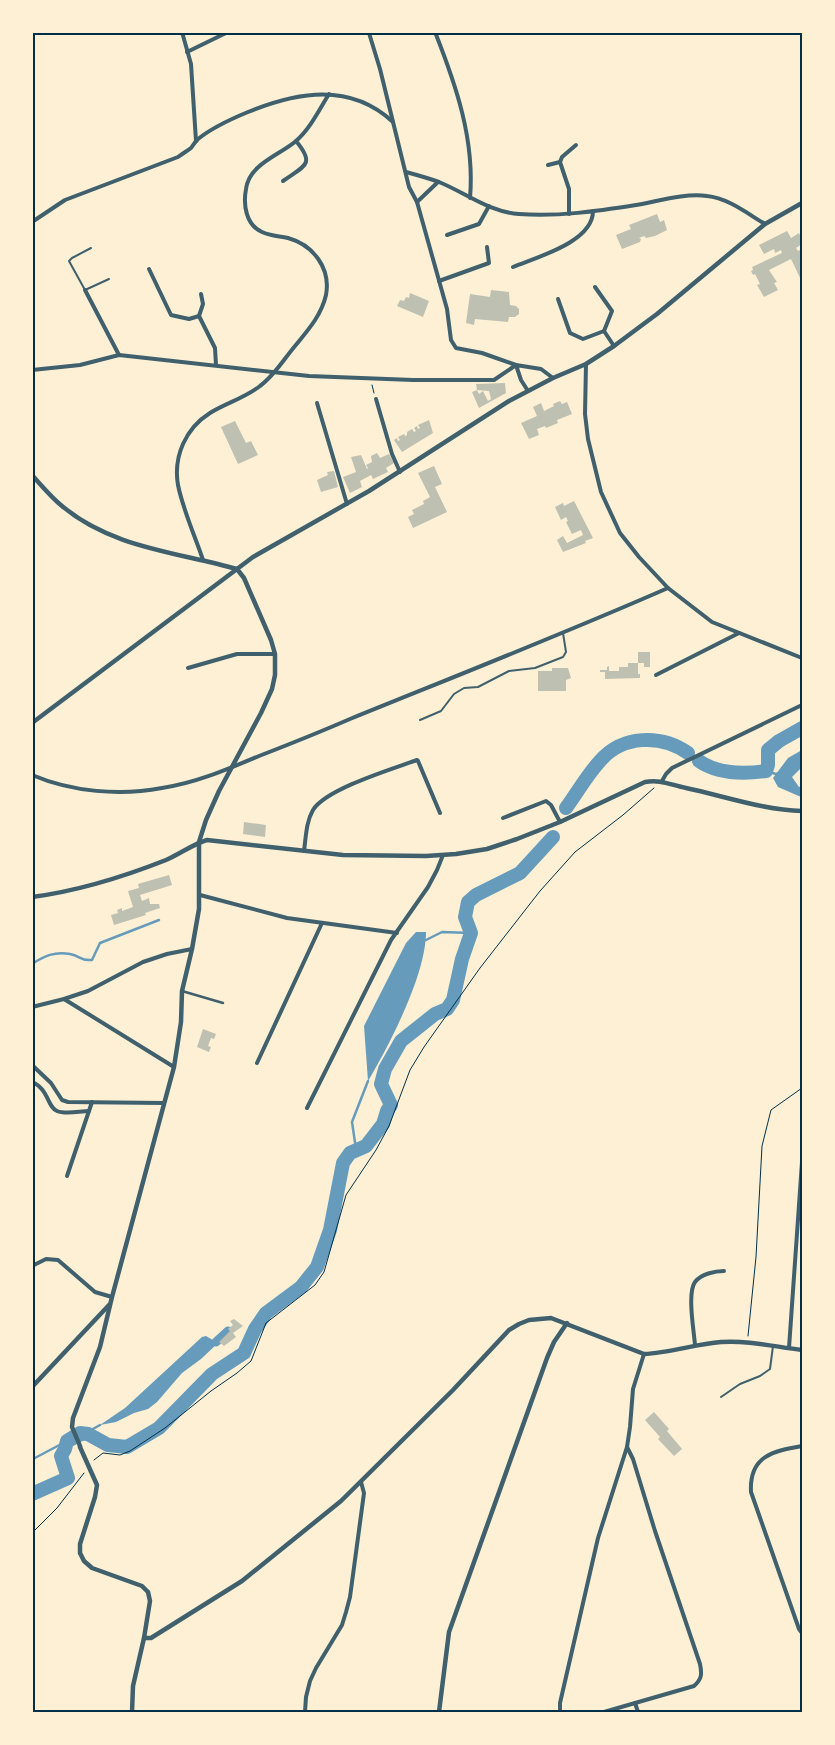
<svg xmlns="http://www.w3.org/2000/svg" width="835" height="1745" font-family="Karla,sans-serif">
	<style>
		.water { fill: #669bbc }
		.lines { fill: none; stroke-linecap: round; stroke-linejoin: round }
		.stream { stroke: #669bbc; stroke-width: 2.5 }
		.canal { stroke: #669bbc; stroke-width: 9 }
		.river { stroke: #669bbc; stroke-width: 14 }
		.building { fill: #bec0b2 }
		.path { stroke: #003049; stroke-width: 1 }
		.service { stroke: #3f606c; stroke-width: 2 }
		.pedestrian { stroke: #3f606c; stroke-width: 2.5 }
		.minor { stroke: #3f606c; stroke-width: 4 }
		.tertiary { stroke: #3f606c; stroke-width: 4.5 }
		.neatline { fill: none; stroke: #003049; stroke-width: 2 }
	</style>
	<rect width="100%" height="100%" fill="#fdf0d5"/>
	<!-- water -->
	<g class="water">
		<polygon points="802,750 802,767 792,777 799,787 802,786 802,797 801,797 778,787 773,778 788,758"/>
		<path d="M416 932H426C426 974 390 1044 368 1081L364 1026 406 943Z"/>
		<polygon points="206,1336 218,1343 201,1359 182,1373 157,1402 148,1409 134,1413 116,1422 100,1425 125,1408 202,1337"/>
	</g>
	<g class="lines">
		<!-- stream -->
		<g class="stream">
			<polyline points="766,771 776,774 778,773"/>
			<polyline points="426,940 442,932 471,933"/>
			<path d="M32 964C44 956 55 951 70 954 81 956 79 961 92 960L100 943 159 920"/>
			<polyline points="356,1149 352,1122 368,1081"/>
			<polyline points="84,1434 100,1425"/>
			<polyline points="65,1449 84,1439 97,1440"/>
			<polyline points="33,1459 67,1441"/>
		</g>
		<!-- canal -->
		<polyline class="canal" points="216,1342 228,1331"/>
		<!-- river -->
		<g class="river">
			<path d="M699 761C718 774 745 774 766 771L768 765V750L779 741 802 728"/>
			<path d="M566 808C577 793 587 775 600 761 622 735 661 734 688 753"/>
			<polyline points="32,1494 68,1478 61,1456 65,1449 67,1441 80,1433 88,1434 108,1445 127,1447 159,1428 212,1374 244,1353 255,1329 266,1313 301,1287 317,1267 330,1230 343,1163 350,1153 366,1146 383,1124 387,1111 391,1105 381,1084 385,1069 401,1041 435,1014 447,1009 453,1000 462,959 471,933 465,917 468,902 476,895 520,873 553,837"/>
		</g>
	</g>
	<!-- building -->
	<g class="building">
		<polygon points="657,214 660,222 664,220 667,230 655,236 646,238 644,236 639,238 641,239 640,242 622,249 616,235 631,229 629,225"/>
		<polygon points="787,231 791,238 799,233 802,240 802,244 796,248 798,251 802,249 802,282 791,259 769,270 777,282 774,283 778,290 764,297 757,285 760,284 755,274 753,275 751,271 753,270 752,267 782,253 781,250 775,253 774,249 764,254 759,245"/>
		<polygon points="491,290 509,292 510,305 516,306 519,309 519,314 515,317 509,317 508,322 475,319 474,325 466,323 470,294 490,297"/>
		<polygon points="410,293 429,301 423,317 397,306 400,300 404,301 406,297 409,298"/>
		<polygon points="505,383 506,393 479,408 472,392 477,390 479,394 483,391 488,401 491,399 489,391 477,390 476,384"/>
		<polygon points="560,401 562,404 567,402 572,414 557,420 558,423 546,428 545,426 537,429 539,435 529,439 521,423 537,416 533,407 541,403 544,411 554,406 553,404"/>
		<polygon points="429,420 433,433 402,452 394,440 397,438 398,441 400,440 398,437 404,434 405,436 407,435 407,432 412,429 414,432 416,431 414,428 417,426 418,429 420,428 418,425"/>
		<polygon points="235,421 246,443 251,441 258,455 238,464 221,427"/>
		<polygon points="377,453 380,458 389,454 394,463 386,468 388,472 373,479 371,475 360,481 362,487 350,493 343,477 356,472 351,457 361,455 367,469 368,468 366,465 372,462 371,456"/>
		<polygon points="434,466 442,484 435,487 447,512 413,528 408,517 414,514 412,510 424,504 423,501 430,497 418,473"/>
		<polygon points="334,471 338,487 321,492 317,480 328,475 327,472"/>
		<polygon points="574,501 593,538 585,541 586,543 563,552 557,540 563,536 567,543 583,535 581,530 572,534 566,522 568,521 566,517 561,520 555,507 563,503 564,506"/>
		<polygon points="638,652 650,652 650,667 644,667 644,663 638,663"/>
		<polygon points="628,663 638,663 638,674 640,674 640,678 605,679 605,672 600,672 600,670 607,670 607,667 609,666 609,671 619,671 619,667 628,667"/>
		<polygon points="552,668 568,668 571,678 566,680 566,691 538,691 538,671 552,671"/>
		<polygon points="244,822 266,825 265,837 243,834"/>
		<polygon points="169,875 172,885 140,895 142,901 149,898 150,904 159,904 160,908 145,913 146,915 114,925 111,915 118,913 117,910 122,908 122,911 133,907 128,891 139,888 138,884"/>
		<polygon points="203,1029 216,1034 214,1039 211,1038 208,1046 211,1047 209,1052 197,1047"/>
		<polygon points="234,1319 243,1326 233,1333 236,1337 224,1346 219,1342 230,1331 228,1329 233,1325 230,1321"/>
		<polygon points="654,1412 669,1429 667,1431 682,1449 674,1456 658,1439 660,1437 645,1420"/>
	</g>
	<g class="lines">
		<!-- path -->
		<g class="path">
			<polyline points="372,385 374,393"/>
			<polyline points="748,1336 756,1257 762,1146 771,1110 802,1088"/>
			<polyline points="94,1460 103,1453 120,1455 130,1451 165,1428 211,1391 237,1373 251,1361 266,1323 315,1285 324,1272 346,1195 376,1150 389,1126 410,1070 424,1047 480,968 540,891 575,852 623,815 654,788"/>
			<polyline points="32,1533 57,1508 84,1473"/>
		</g>
		<!-- service -->
		<g class="service">
			<polyline points="91,248 72,258 69,261 85,290 109,279"/>
			<polyline points="420,720 441,711 454,694 464,688 478,687 509,671 535,668 563,657 566,652 563,633"/>
			<polyline points="721,1397 740,1384 760,1376 770,1369 773,1346"/>
		</g>
		<!-- pedestrian -->
		<polyline class="pedestrian" points="182,991 223,1003"/>
		<!-- minor -->
		<g class="minor">
			<polyline points="182,32 191,64 196,141"/>
			<path d="M435 32C456 85 475 140 470 198"/>
			<polyline points="369,33 380,69 409,187 417,202 447,309 451,340 456,348 482,353 516,365"/>
			<polyline points="187,52 228,32"/>
			<polyline points="548,165 560,162"/>
			<path d="M406 172C417 175 428 178 439 182 466 193 489 212 519 214 558 217 598 211 636 205 659 201 684 193 707 196 728 198 748 214 765 224"/>
			<path d="M283 181C304 166 316 165 296 141"/>
			<polyline points="417,202 438,182"/>
			<polyline points="569,214 569,189 560,162 562,157 576,145"/>
			<path d="M32 222 65 200 178 157C182 154 187 151 191 148 193 145 195 142 198 139 213 127 231 119 248 112 297 92 350 82 393 122"/>
			<polyline points="447,235 479,224 489,206"/>
			<path d="M513 267C537 257 593 242 593 211"/>
			<polyline points="149,269 171,315 189,319 199,316"/>
			<polyline points="439,281 489,263 487,247"/>
			<polyline points="595,287 612,311 604,331"/>
			<polyline points="85,290 119,355"/>
			<polyline points="201,294 203,304 199,316 215,348 216,365"/>
			<polyline points="558,299 570,333 583,339 604,331 614,346"/>
			<polyline points="586,364 585,414 588,439 601,492 620,533 639,557 668,588 712,622 802,658"/>
			<polyline points="32,370 80,365 119,355 309,376 413,380 494,380 516,365"/>
			<polyline points="528,391 521,380 516,365 541,369 553,378"/>
			<polyline points="376,399 392,454 400,472"/>
			<polyline points="317,403 347,504"/>
			<path d="M203 560C195 536 183 510 178 485 173 456 186 428 210 413 226 403 245 398 260 386 274 376 284 359 295 346 308 330 321 316 326 295 331 268 313 245 288 238 279 236 270 236 262 232 246 225 243 205 246 189 249 164 280 155 296 141 310 129 319 110 329 94"/>
			<polyline points="188,668 237,654 275,654"/>
			<polyline points="656,675 739,633"/>
			<path d="M32 775C72 792 120 796 162 788 196 783 228 769 259 756 290 744 320 732 350 719 456 676 563 634 668 588"/>
			<polyline points="662,781 666,774 672,768 802,705"/>
			<polyline points="503,818 546,801 551,805 560,822"/>
			<path d="M304 851C306 837 306 822 313 810 326 789 392 769 417 760L418 761 440 813"/>
			<polyline points="200,895 287,918 397,933"/>
			<polyline points="64,999 174,1067"/>
			<polyline points="32,1007 64,999 88,991 143,962 167,954 192,949"/>
			<polyline points="257,1063 322,923"/>
			<polyline points="32,1065 51,1083 62,1100 68,1102 164,1103"/>
			<path d="M32 1082C49 1089 47 1107 57 1111 66 1115 80 1111 89 1111"/>
			<polyline points="307,1108 391,940 428,887 437,870 443,855"/>
			<polyline points="67,1176 92,1102"/>
			<polyline points="32,1266 46,1259 58,1260 95,1292 112,1297"/>
			<path d="M695 1345C694 1331 687 1293 695 1282 701 1274 715 1271 724 1271"/>
			<polyline points="789,1348 802,1162"/>
			<path d="M802 1446C773 1451 749 1456 751 1492L799 1629 802 1633"/>
			<polyline points="635,1703 638,1712"/>
			<polyline points="305,1712 306,1697 310,1681 316,1668 342,1625 346,1612 350,1597 364,1493 361,1482"/>
			<polyline points="560,1712 560,1703 598,1538 627,1447 630,1427 633,1389 644,1354"/>
			<path d="M604 1712 694 1686C702 1679 702 1674 700 1664L655 1531 633 1459 627 1447"/>
		</g>
		<!-- tertiary -->
		<g class="tertiary">
			<path d="M32 475C42 486 51 497 62 506 112 548 177 552 237 569L244 578 271 640 275 654V675L272 689 261 713 219 791 206 820 199 842V909L192 949 182 991 181 1022 174 1067 112 1297 100 1347 73 1418 72 1427 80 1446"/>
			<polyline points="32,723 253,557 369,491 509,401 553,378 586,364 614,346 657,314 765,224 802,203"/>
			<path d="M32 897C78 891 123 877 166 860 180 854 193 844 207 840L343 855 426 856 456 854 487 849 517 839 560 822 645 782C660 779 671 785 686 788 724 796 763 810 802 811"/>
			<polyline points="32,1387 109,1305"/>
			<polyline points="80,1447 97,1485 95,1497 80,1544 80,1553 84,1561 92,1568 142,1586 148,1592 150,1601 144,1638 133,1686 132,1712"/>
			<path d="M144 1638H151L242 1581 341 1501 453 1390 509 1330 519 1324 529 1320 551 1318 644 1354C670 1353 695 1344 721 1342 748 1340 776 1347 802 1350"/>
			<polyline points="439,1712 449,1632 547,1358 554,1342 567,1323"/>
		</g>
	</g>
	<!-- border -->
	<rect width="835" height="1745" fill="none" stroke="#fdf0d5" stroke-width="68"/>
	<rect x="34" y="34" width="767" height="1677" class="neatline"/>
</svg>
